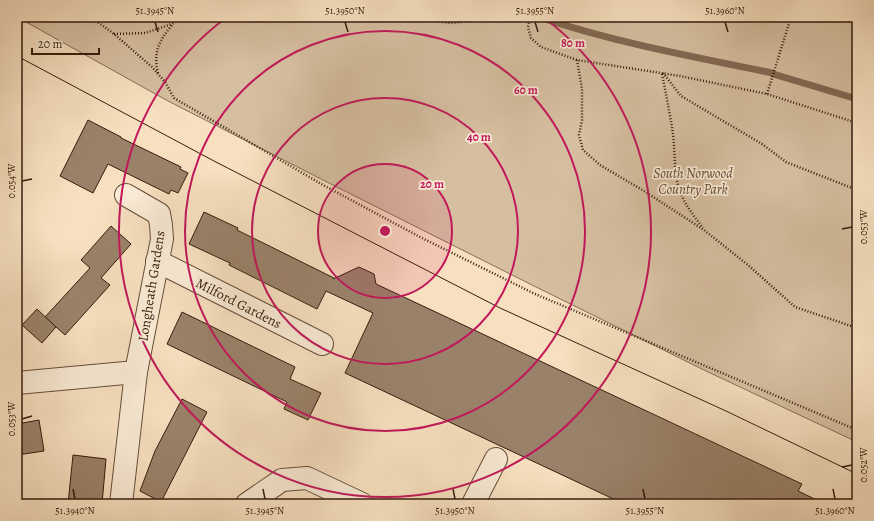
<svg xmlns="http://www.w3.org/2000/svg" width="874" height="521" font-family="Alegreya,serif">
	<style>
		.green { fill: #d6bfa1; stroke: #866e56 }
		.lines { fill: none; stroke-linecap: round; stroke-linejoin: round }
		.stream { stroke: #826953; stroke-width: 7 }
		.building { fill: #9a826a; stroke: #361c0c }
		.minor-casing { stroke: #664d39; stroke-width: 24 }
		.path { stroke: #361c0c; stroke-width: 2.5; stroke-dasharray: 1 2; stroke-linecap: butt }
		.minor { stroke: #faebd6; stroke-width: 22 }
		.tram { stroke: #361c0c; stroke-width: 1 }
		.ticks { fill: none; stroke: #361c0c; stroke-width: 1.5 }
		.ring { fill: none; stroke: #c2185b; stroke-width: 2 }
		.labels { text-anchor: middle; stroke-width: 3.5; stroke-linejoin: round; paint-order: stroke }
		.park-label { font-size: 14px; font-style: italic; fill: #664d39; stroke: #faebd6 }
		.street-label { font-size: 14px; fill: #361c0c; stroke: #faebd6 }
		.centre { fill: #c2185b; stroke: #faebd6; stroke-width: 2 }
		.ring-label { font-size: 12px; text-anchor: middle; font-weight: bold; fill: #c2185b; stroke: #faebd6; stroke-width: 3.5; stroke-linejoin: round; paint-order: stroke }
		.neatline { fill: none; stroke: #361c0c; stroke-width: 1.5 }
		.ticks-label { font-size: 10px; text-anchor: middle; fill: #361c0c }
	</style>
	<rect width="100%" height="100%" fill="#f7e0c0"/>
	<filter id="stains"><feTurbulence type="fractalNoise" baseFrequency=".005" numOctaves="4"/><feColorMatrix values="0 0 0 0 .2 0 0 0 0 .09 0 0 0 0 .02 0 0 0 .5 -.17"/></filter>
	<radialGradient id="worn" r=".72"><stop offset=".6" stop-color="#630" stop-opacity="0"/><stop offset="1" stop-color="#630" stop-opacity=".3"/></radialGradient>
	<!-- green -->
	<polygon class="green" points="17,17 857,17 857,442 706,371 530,284 319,178 168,101"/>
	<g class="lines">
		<!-- stream -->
		<g class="stream">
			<path d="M542 17V18C617 43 695 57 772 73"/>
			<polyline points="773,74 857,99"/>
		</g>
	</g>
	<!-- building -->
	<g class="building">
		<polygon points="88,120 121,137 121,138 181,167 180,169 188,173 178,193 171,190 169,194 108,164 93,193 60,176"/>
		<polygon points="204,212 238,228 237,230 334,278 333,279 359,267 374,274 376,284 802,484 798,491 825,504 624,504 345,373 373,313 326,291 317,309 229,265 230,263 189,244"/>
		<polygon points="111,226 131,244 101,278 110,285 65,335 45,317 90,268 81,260"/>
		<polygon points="37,309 56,327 42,343 22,325"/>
		<polygon points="182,312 295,367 290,379 321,393 308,420 284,409 287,402 167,344"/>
		<polygon points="182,399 207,412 161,502 140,491 155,451"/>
		<polygon points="39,420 44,451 17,455 17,424"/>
		<polygon points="73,455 106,459 102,504 68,504"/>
	</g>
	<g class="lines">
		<!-- minor casing -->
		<g class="minor-casing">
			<g id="minor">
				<polyline points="157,261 322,344"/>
				<polyline points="17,383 136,372 162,239 161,225 159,214 126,195"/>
				<polyline points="121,504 136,372"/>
				<polyline points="247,504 282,480 307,478 362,504"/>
				<polyline points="473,504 496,459"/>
			</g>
		</g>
		<!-- path -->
		<g class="path">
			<polyline points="91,17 114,34 152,67 165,82 174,98 323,185 420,237 535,294 857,430"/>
			<polyline points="410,17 450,23 509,17"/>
			<polyline points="530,17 528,27 531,38 541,47 577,60 680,76 767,94 857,123"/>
			<polyline points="114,34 145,33 172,24 184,17"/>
			<polyline points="577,60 582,89 582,120 579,135 583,150 600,165 644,191 704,230 748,265 795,307 857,328"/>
			<path d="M158 73C153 52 159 41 172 25"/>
			<polyline points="663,73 681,96 762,144 786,162 857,190"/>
			<path d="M662 74C666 94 670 114 673 134 675 152 674 171 679 189 684 204 694 216 703 228"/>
			<polyline points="767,94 791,17"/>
		</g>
		<!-- minor -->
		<use href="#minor" class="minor"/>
		<!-- tram -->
		<polyline class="tram" points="17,56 214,161 500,308 726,411 857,474"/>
	</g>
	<!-- ticks -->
	<path class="ticks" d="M155 22 158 32M345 22 348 32M535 22 538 32M725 22 728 32M22 181 32 179M842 229 852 227M22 419 32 416M842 467 852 465M73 489 75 499M263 489 265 499M453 489 455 499M643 489 645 499M833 489 835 499"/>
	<!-- distance rings -->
	<circle cx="385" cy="231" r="67" fill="#c2185b" fill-opacity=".12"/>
	<g class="ring">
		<circle cx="385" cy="231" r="67"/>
		<circle cx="385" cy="231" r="133"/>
		<circle cx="385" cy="231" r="200"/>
		<path d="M543 17A266 266 0 1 1 227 17"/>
	</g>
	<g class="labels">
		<!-- park labels -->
		<g class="park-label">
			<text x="693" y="178">South Norwood<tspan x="693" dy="16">Country Park</tspan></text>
		</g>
		<!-- street labels -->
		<g class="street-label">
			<text transform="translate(151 286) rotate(-81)" y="5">Longheath Gardens</text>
			<text transform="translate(239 303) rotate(27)" y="5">Milford Gardens</text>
		</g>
	</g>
	<circle cx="385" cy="231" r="6" class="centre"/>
	<g class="ring-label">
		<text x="573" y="47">80 m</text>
		<text x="526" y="94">60 m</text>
		<text x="479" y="141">40 m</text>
		<text x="432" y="188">20 m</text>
	</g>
	<!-- margin -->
	<rect width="874" height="521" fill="none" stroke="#f7e0c0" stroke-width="44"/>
	<!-- scale -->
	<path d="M32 48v6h67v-6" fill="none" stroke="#361c0c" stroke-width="2"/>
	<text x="38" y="48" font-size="12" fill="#361c0c" stroke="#faebd6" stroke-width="3" paint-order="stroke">20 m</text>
	<rect x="22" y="22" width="830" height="477" class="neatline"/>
	<g class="ticks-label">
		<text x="155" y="14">51.3945°N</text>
		<text x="345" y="14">51.3950°N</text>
		<text x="535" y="14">51.3955°N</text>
		<text x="725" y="14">51.3960°N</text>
		<text transform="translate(11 181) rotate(-90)" y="4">0.054°W</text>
		<text transform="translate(863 227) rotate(-90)" y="4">0.053°W</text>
		<text transform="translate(11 419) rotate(-90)" y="4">0.053°W</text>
		<text transform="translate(863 465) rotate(-90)" y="4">0.052°W</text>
		<text x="75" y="514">51.3940°N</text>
		<text x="265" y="514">51.3945°N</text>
		<text x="455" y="514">51.3950°N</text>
		<text x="645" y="514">51.3955°N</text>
		<text x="835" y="514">51.3960°N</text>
	</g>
	<rect width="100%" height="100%" filter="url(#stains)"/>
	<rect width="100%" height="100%" fill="url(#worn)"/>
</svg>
